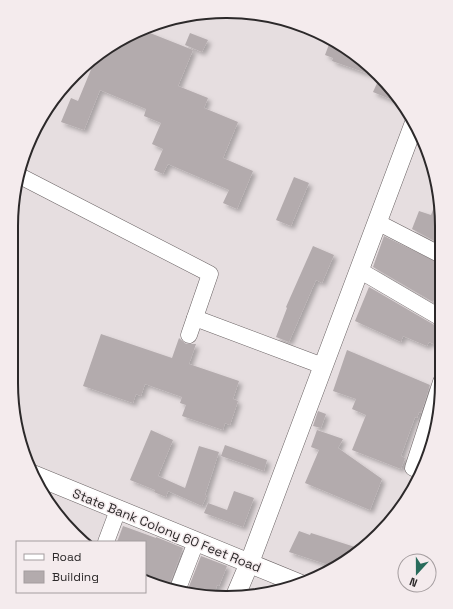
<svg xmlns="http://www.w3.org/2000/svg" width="453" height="609" font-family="'Space Grotesk',sans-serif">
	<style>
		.building { fill: #b3abad; filter: url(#shadow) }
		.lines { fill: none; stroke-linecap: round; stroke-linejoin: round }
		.minor-casing { stroke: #696263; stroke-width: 17 }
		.tertiary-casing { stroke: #696263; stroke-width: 20 }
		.minor { stroke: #fff; stroke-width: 16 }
		.tertiary { stroke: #fff; stroke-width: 19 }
		.labels { text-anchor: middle; stroke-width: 3; stroke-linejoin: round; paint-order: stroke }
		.street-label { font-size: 13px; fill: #2c292a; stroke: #f4ebed }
		.rim { fill: none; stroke: #2c292a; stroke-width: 2 }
	</style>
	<defs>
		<filter id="shadow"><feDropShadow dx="3.5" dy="3.5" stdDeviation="2" flood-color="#0004"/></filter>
	</defs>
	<rect width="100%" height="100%" fill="#e6dee0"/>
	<!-- building -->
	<g class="building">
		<polygon points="145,31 193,50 178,86 208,98 204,108 238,122 223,158 253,171 237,209 223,203 229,190 168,164 163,174 154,170 163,149 152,144 161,123 144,116 146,109 100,90 84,130 61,122 71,98 78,101 97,55"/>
		<polygon points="190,33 208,40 202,52 185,45"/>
		<polygon points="331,39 334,40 375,76 332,61 333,58 325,55"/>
		<polygon points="379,79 398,96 402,104 373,92"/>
		<polygon points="294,177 309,183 291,226 276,220"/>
		<polygon points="439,194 440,198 440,244 412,229 419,211 431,215"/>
		<polygon points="384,236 441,264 441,297 436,295 433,302 373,267"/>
		<polygon points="313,246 334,255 322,283 316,280 289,342 276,337 287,308 286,307"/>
		<polygon points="369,287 436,326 441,327 441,347 429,342 427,346 403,336 401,342 355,321"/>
		<polygon points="101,334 172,358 179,338 186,344 196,344 189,364 239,381 233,399 238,401 230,425 225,423 223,430 182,416 186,405 180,403 182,397 145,384 141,396 136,394 133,403 83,386"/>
		<polygon points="347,350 430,385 421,413 419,412 417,418 415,417 401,456 405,458 401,469 352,450 366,415 352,409 356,399 333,391"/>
		<polygon points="318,411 326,414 321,428 313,426"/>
		<polygon points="151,430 173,440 158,476 185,488 199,446 219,452 205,495 207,495 202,506 168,491 166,497 154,492 155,490 130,480"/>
		<polygon points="317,430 343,439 338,448 382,479 370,510 305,483 319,450 311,447"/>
		<polygon points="225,445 267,460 264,471 221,456"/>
		<polygon points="234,491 254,498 243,527 204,513 208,503 227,510"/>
		<polygon points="123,526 156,538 156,537 183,548 168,588 145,580 145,542 117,542"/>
		<polygon points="299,531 310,535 311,533 355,547 350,558 335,567 289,552"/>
		<polygon points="201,556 227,566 219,586 217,585 214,596 186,594"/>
	</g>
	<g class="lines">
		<!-- minor casing -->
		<g class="minor-casing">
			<g id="minor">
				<polyline points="18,175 210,274 189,335"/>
				<polyline points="377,222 441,255"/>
				<polyline points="359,270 441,318"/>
				<polyline points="195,318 323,366"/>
				<polyline points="422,471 413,468 441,382"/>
				<polyline points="106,542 118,510"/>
				<polyline points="177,591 196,542"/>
			</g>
		</g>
		<!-- tertiary casing -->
		<g class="tertiary-casing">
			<g id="tertiary">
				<polyline points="34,475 300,584"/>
				<polyline points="235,597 249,564 414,124"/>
			</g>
		</g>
		<!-- minor -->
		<use href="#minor" class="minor"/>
		<!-- tertiary -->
		<use href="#tertiary" class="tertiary"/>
	</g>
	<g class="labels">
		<!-- street labels -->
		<g class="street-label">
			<text transform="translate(167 530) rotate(22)" y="5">State Bank Colony 60 Feet Road</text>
		</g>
	</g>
	<!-- crop -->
	<path d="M0 0H453V609H0ZM226 18H227A208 208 0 0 1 435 226V383A208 208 0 0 1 227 591H226A208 208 0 0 1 18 383V226A208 208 0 0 1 226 18Z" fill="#f4ebed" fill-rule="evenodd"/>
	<path class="rim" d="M226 18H227A208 208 0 0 1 435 226V383A208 208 0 0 1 227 591H226A208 208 0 0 1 18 383V226A208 208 0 0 1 226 18Z"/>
	<!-- legend -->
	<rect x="16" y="541" width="130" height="52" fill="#f4ebed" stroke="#a49d9f"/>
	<rect x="24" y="554" width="20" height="6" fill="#ffffff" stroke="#a49d9f"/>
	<text x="52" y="561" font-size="12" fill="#2c292a">Road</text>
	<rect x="24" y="571" width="20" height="12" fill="#b3abad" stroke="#a49d9f"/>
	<text x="52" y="581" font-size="12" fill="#2c292a">Building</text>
	<!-- north arrow -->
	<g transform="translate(417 573) rotate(201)"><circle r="19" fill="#f4ebed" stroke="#a49d9f"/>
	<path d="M0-3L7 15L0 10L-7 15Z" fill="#286b5b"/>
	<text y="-6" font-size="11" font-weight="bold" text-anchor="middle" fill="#2c292a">N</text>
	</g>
</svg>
